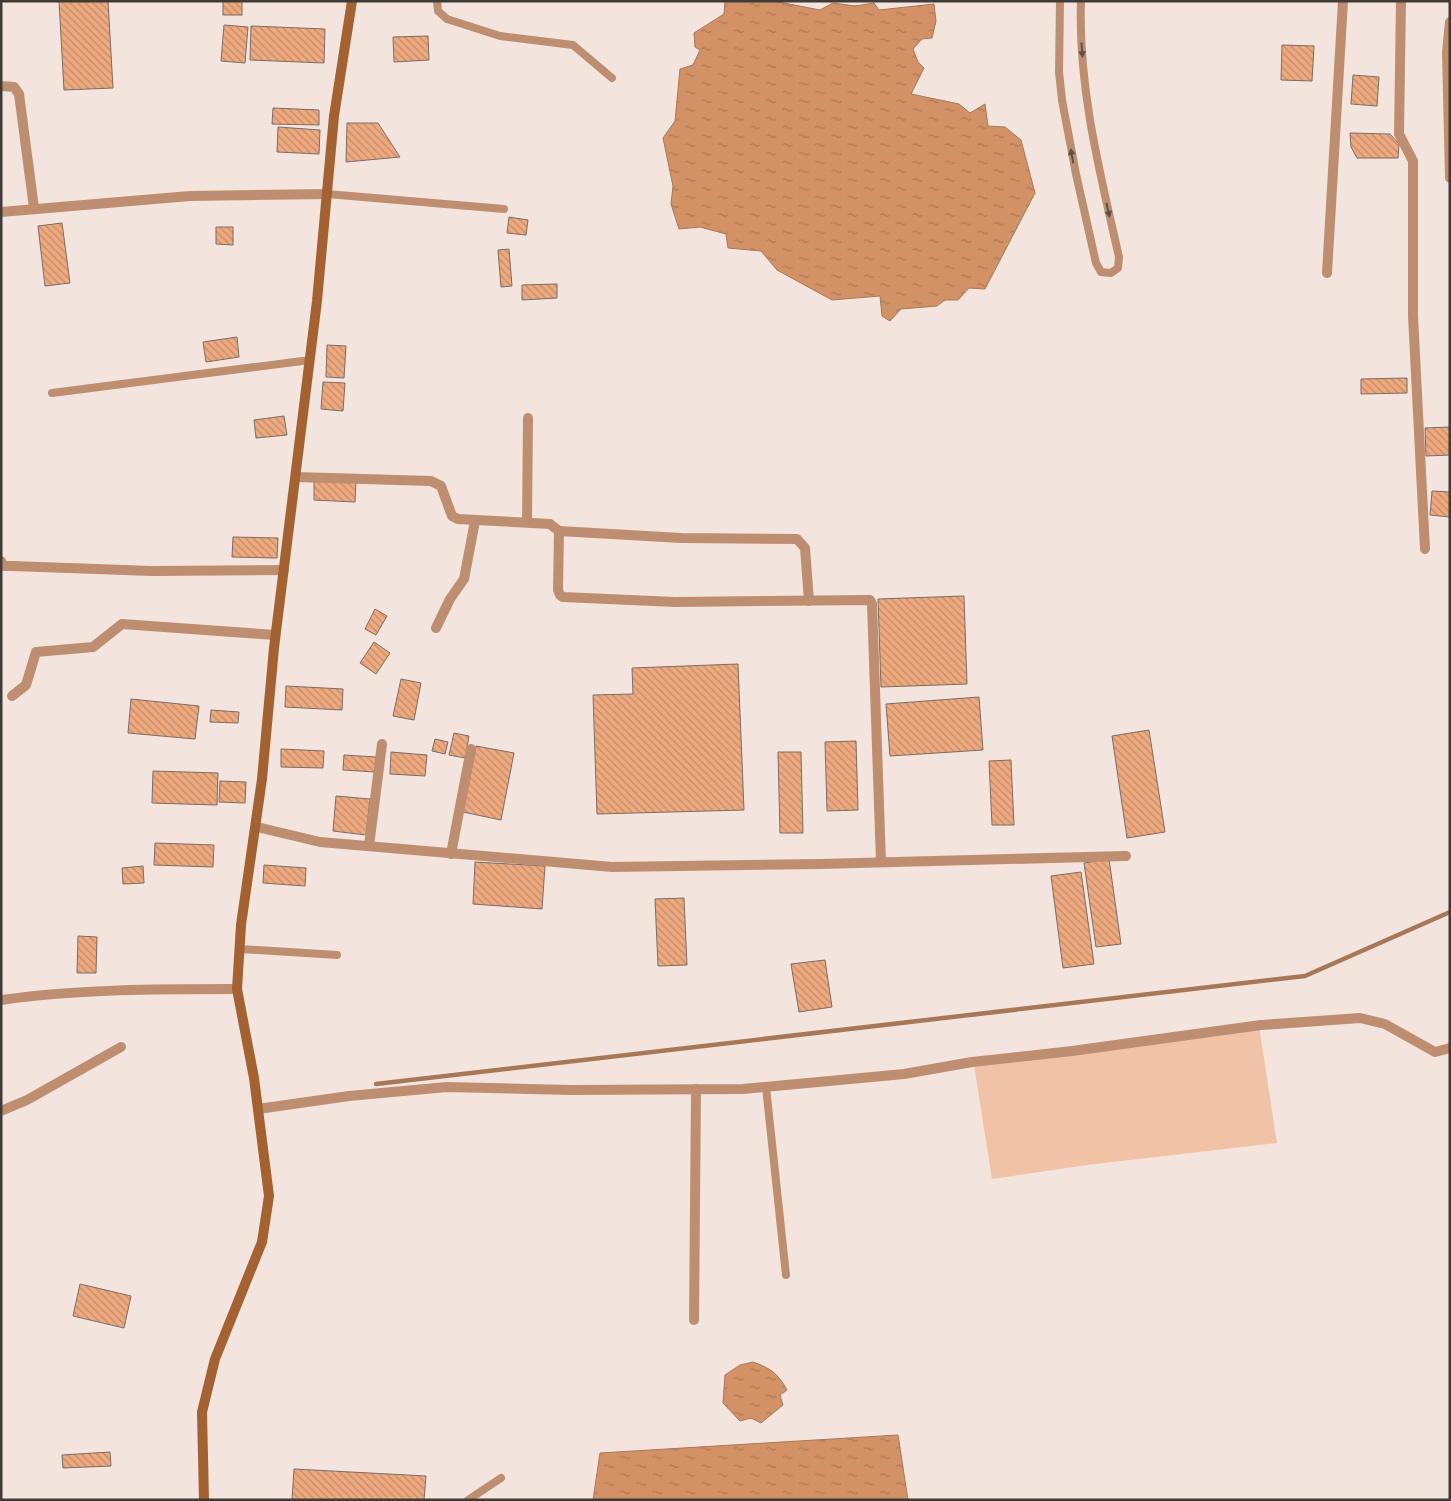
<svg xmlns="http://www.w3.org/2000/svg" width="1451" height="1501" font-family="'DM Sans',sans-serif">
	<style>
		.garden { fill: #f0c3a7 }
		.water { fill: url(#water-ripples); stroke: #a77858 }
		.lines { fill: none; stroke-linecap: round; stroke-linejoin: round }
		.stream { stroke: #a77858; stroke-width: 4.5 }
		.building { fill: url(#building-back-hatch); stroke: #796d66 }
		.service { stroke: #bd8e70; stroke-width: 8 }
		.minor { stroke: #bd8e70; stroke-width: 10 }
		.secondary { stroke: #a46131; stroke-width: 10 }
		.oneway { fill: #5f5045 }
	</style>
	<defs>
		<pattern id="water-ripples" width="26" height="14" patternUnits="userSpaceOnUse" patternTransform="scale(1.25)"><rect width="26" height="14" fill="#d39266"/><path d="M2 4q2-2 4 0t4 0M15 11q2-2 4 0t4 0" fill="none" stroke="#ad7855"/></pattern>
		<pattern id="building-back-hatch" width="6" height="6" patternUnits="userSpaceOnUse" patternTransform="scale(1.25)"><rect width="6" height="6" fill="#eeaa7e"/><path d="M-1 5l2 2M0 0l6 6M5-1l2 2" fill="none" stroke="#c28c68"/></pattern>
	</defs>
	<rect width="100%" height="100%" fill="#f3e5dd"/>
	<!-- garden -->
	<polygon class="garden" points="1259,1026 1277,1143 1087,1165 992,1179 974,1065"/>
	<!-- water -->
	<g class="water">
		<polygon points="725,1 774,1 820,10 833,3 855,6 874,3 879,10 934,4 936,21 932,38 922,39 913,49 918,62 924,68 911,94 959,104 970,113 985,104 988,126 1005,127 1021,140 1035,193 985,289 969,288 958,300 945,300 937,306 901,309 890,321 882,316 880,296 832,300 777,270 761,251 728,248 726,234 700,227 679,229 671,204 673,186 663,138 675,121 680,69 693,65 700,50 695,47 694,33 724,14"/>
		<path d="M753 1362C770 1368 778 1373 787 1390L780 1395 783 1405 761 1423 751 1418 740 1421 723 1403 725 1375 740 1365Z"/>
		<polygon points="898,1435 908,1500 593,1500 600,1453"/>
	</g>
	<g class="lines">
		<!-- stream -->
		<polyline class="stream" points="376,1084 1305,976 1450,912"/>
	</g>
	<!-- building -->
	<g class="building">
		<polygon points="59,1 108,1 113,88 64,90"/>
		<rect x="223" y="1" width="19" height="14"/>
		<polygon points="224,25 248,27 245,63 221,61"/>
		<polygon points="251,26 325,29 324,63 250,60"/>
		<polygon points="428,36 429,60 394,62 393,37"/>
		<polygon points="1282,45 1314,46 1312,81 1281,80"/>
		<polygon points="1353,75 1379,77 1377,106 1351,104"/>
		<polygon points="273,108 319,110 319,125 272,124"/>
		<polygon points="347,123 378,123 400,157 346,162"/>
		<polygon points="278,127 320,130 319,154 277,152"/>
		<polygon points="1350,133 1390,134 1399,144 1398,158 1357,158 1351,147"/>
		<polygon points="509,217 528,220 526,235 507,233"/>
		<polygon points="62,223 70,283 45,286 38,226"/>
		<polygon points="216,227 233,227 233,245 216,244"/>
		<polygon points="509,249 512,286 501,287 498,250"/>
		<polygon points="557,284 557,298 522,300 522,285"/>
		<polygon points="237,337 239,357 206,362 203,342"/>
		<polygon points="327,345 346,346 344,378 326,377"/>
		<polygon points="1407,378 1407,393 1361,394 1361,379"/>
		<polygon points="323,382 345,383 343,411 321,409"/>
		<polygon points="284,416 287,435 256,438 254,420"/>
		<polygon points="1450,427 1450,455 1426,456 1425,428"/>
		<polygon points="314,480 356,482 355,502 314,500"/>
		<polygon points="1432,491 1450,492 1450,517 1430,515"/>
		<polygon points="233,537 278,538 277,558 232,557"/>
		<polygon points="964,596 967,684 881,687 878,599"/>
		<polygon points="375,609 387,616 376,635 365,629"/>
		<polygon points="374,642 390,653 376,674 360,663"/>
		<polygon points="738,664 744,810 597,814 593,695 633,694 632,668"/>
		<polygon points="401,679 421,683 414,720 393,716"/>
		<polygon points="286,686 343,689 342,710 285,707"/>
		<polygon points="979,697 983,750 890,756 886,704"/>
		<polygon points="131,699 199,706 195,739 128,733"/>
		<polygon points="211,710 239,712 238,723 210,722"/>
		<polygon points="1149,730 1165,832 1127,838 1112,736"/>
		<polygon points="454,733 469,736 465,758 449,755"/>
		<polygon points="435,739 448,742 445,754 432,751"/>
		<polygon points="856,741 858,810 827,811 825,742"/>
		<polygon points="476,746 514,753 501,820 463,812"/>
		<polygon points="281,749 324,751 323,768 281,767"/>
		<polygon points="391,752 427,755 425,776 390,774"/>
		<polygon points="778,752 801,752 803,833 780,833"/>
		<polygon points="344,755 376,757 375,772 343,770"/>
		<polygon points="1011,760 1014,825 992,825 989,761"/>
		<polygon points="153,771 218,773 217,805 152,803"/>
		<polygon points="220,781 246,782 245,803 219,802"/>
		<polygon points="336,796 370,799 366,835 333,831"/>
		<polygon points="155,843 214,845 213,867 154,865"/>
		<polygon points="1109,859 1121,944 1096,947 1084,863"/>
		<polygon points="475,862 545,866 542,909 473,904"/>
		<polygon points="264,865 306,868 305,886 263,883"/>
		<polygon points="143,866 144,883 123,884 122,868"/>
		<polygon points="1081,872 1094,964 1063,968 1051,876"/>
		<polygon points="684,898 687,965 658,966 655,899"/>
		<polygon points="78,936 97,937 96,973 77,973"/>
		<polygon points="825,960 832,1007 799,1012 791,964"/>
		<polygon points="80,1284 131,1296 124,1328 73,1316"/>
		<polygon points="110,1452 111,1466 63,1468 62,1455"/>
		<polygon points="294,1469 426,1476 424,1500 292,1500"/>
	</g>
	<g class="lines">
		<!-- service -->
		<g class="service">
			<polyline points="437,1 438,11 447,19 500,36 573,45 612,78"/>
			<path d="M1060 1 1059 72 1062 100 1076 174 1096 263 1101 272 1111 273 1118 268 1119 257C1100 173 1078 88 1081 1"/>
			<polyline points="327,194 504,209"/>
			<polyline points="52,393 310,360"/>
			<polyline points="240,949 337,955"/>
			<polyline points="766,1087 786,1275"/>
			<polyline points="468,1500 501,1478"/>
		</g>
		<!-- minor -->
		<g class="minor">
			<polyline points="1401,1 1399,134 1413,161 1413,316 1425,549"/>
			<polyline points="1450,22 1447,52 1450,178"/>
			<polyline points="1,86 14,87 19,94 34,208"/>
			<polyline points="1,212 190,196 327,194"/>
			<polyline points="1327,273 1343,1"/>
			<polyline points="296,477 431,481 441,486 452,516 458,519 550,524 559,531 558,590 560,595 563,597 675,602 870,600 872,604 881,862"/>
			<polyline points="527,522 528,418"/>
			<polyline points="559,531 681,538 797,539 805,548 809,601"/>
			<polyline points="1,561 4,566 12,566 152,571 284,570"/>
			<polyline points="436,628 450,599 464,579 475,521"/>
			<polyline points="12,696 26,685 36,652 93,647 122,624 275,635"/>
			<polyline points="257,827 320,842 612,867 820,864 1126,856"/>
			<polyline points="369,846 382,744"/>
			<polyline points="451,854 471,749"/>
			<path d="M1 1000C79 989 158 989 237 989"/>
			<polyline points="258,1109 349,1096 447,1087 571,1090 743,1089 904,1074 972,1062 1072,1051 1261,1025 1360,1018 1385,1024 1435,1052 1450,1048"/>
			<polyline points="1,1111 27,1100 121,1047"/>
			<polyline points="694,1320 696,1089"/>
		</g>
		<!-- secondary -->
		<polyline class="secondary" points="204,1500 202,1412 215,1359 262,1242 269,1196 254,1078 237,989 241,925 262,779 274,648 317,301 334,116 352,1"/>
	</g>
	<!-- one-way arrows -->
	<defs><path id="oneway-solid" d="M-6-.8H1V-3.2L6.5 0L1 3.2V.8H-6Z" transform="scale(1.25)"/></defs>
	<g class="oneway">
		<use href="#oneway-solid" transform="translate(1082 50) rotate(86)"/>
		<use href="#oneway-solid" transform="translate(1072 156) rotate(-100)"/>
		<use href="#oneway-solid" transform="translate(1108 210) rotate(77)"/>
	</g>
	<!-- border -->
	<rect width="1451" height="1501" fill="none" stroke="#403b37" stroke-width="5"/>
</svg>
